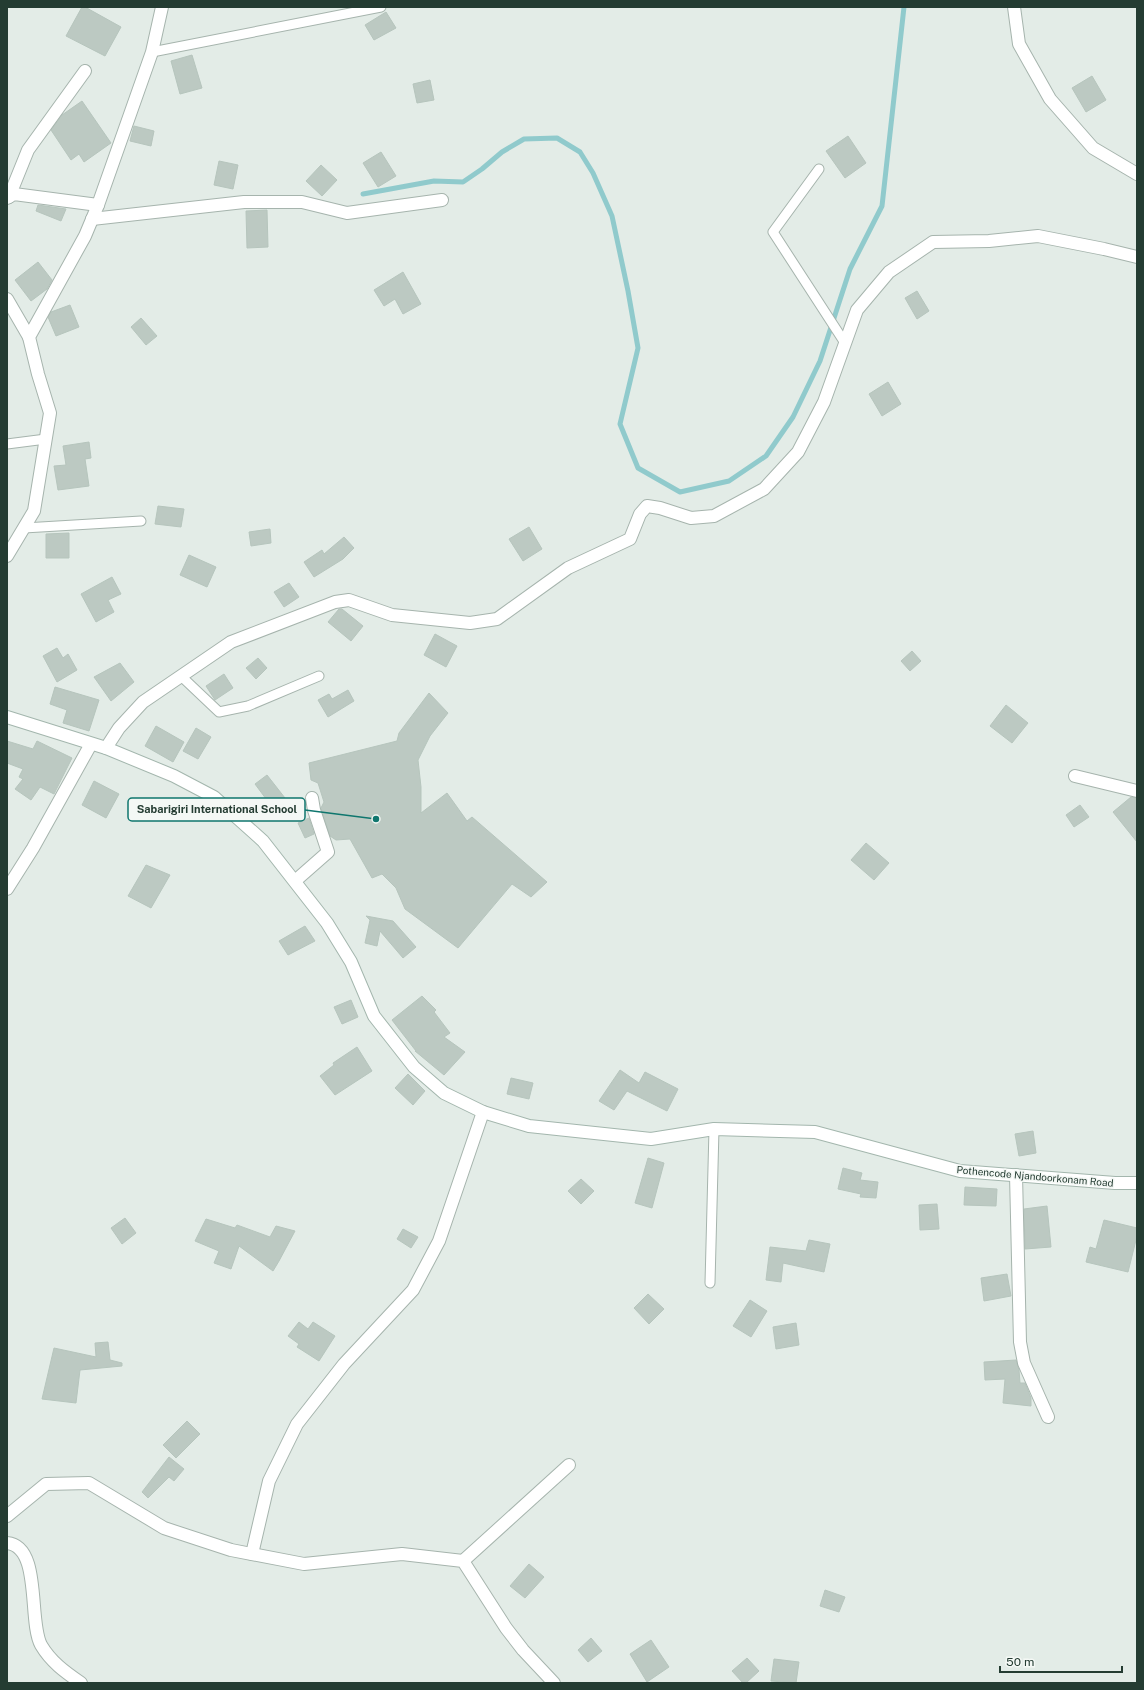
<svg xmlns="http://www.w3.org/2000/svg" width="1144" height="1690" font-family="'Public Sans',sans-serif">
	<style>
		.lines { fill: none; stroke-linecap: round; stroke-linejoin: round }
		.stream { stroke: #90cacc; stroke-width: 5 }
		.building { fill: #bcc9c2; stroke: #b6c5bd }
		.service-casing { stroke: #a6b4ad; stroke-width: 11 }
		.minor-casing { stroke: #a6b4ad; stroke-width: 14 }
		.secondary-casing { stroke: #a3b6ad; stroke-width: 14 }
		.service { stroke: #fff; stroke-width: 9 }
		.minor { stroke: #fff; stroke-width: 12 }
		.secondary { stroke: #fff; stroke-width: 12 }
		.labels { text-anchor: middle; stroke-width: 3; stroke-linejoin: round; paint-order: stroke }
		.street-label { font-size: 10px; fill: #243c32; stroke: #f4f8f5 }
		.leader { fill: none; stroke: #0f766e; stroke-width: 1.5 }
		.callout-dot { fill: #0f766e; stroke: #f4f8f5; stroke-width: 1.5 }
		.callout { fill: #f4f8f5; stroke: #0f766e; stroke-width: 1.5 }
		.callout-label { font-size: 11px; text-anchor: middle; font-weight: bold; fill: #243c32 }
	</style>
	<rect width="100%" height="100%" fill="#e3ece7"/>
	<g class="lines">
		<!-- stream -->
		<polyline class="stream" points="363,194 434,181 463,182 482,169 502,152 524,139 557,138 580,152 593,173 612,216 628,291 638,348 620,424 638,468 680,492 729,481 766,456 793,417 820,361 850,269 882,206 904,7"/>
	</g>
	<!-- building -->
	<g class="building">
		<polygon points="82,7 85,7 121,27 105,56 66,36"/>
		<polygon points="386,12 396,28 374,40 365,25"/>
		<polygon points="192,55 202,88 180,94 171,61"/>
		<polygon points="1092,76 1106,100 1086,112 1072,88"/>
		<polygon points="430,80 434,100 417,103 413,84"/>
		<polygon points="82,101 111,143 84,162 79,154 71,160 51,130 62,115"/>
		<polygon points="134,126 154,131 151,146 130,141"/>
		<polygon points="848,136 866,163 845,178 826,151"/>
		<polygon points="381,152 396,176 378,187 363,163"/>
		<polygon points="219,161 238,165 233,189 214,185"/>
		<polygon points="321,165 337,180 322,196 306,181"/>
		<polygon points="38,205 66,209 61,221 36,211"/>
		<polygon points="267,210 268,247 247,248 246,211"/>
		<polygon points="38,262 52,280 47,289 31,301 15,280"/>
		<polygon points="403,272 421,304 403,314 395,299 384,306 374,290"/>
		<polygon points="917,291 929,311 917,319 905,298"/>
		<polygon points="70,305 79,327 56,336 48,317 51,312"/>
		<polygon points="141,318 157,336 146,345 131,327"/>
		<polygon points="888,382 901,404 882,416 869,394"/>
		<polygon points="89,442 91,458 85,459 89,486 58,490 54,466 66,465 63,446"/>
		<polygon points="158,506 184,509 181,527 155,524"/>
		<polygon points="529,527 542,549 523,561 509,539"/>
		<polygon points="270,529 271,543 251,546 249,532"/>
		<polygon points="69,533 69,558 46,558 46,534"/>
		<polygon points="344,537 354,548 343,559 314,577 304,562 322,550 324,554"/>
		<polygon points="189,555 216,567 207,587 180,575"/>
		<polygon points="112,577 121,594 108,600 114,612 96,622 81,594"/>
		<polygon points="289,583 299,597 284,607 274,592"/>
		<polygon points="339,609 342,609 363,626 351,641 328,622"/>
		<polygon points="435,634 457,646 446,667 424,655"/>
		<polygon points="57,648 63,658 68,654 77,670 57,682 43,656"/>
		<polygon points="912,651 921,661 910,671 901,661"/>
		<polygon points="258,658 267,668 256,679 246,668"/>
		<polygon points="120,663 134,682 111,701 94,677"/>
		<polygon points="224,674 233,688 215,700 206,686"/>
		<polygon points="55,687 99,700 89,731 63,723 67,710 50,704"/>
		<polygon points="348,690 354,701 328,717 318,700 329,694 332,699"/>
		<polygon points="429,693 448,713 430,736 418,760 421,787 421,813 447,793 467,821 472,817 547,882 531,897 512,884 458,948 405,909 396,888 382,874 372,878 350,839 336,840 330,836 321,808 324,802 318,783 311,780 309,763 397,741 399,733"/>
		<polygon points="1006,705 1028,723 1012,743 990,726"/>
		<polygon points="156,726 184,742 173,762 145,746"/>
		<polygon points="196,728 211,737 198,759 183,751"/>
		<polygon points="7,741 33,749 37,741 72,758 54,794 40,787 31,800 15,789 23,779 19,777 23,769 7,763"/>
		<polygon points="267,775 285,798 272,807 255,784"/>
		<polygon points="94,781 119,794 106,818 82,805"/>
		<polygon points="1131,797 1137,798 1137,842 1113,812"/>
		<polygon points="1080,805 1089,817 1074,827 1066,815"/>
		<polygon points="309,818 314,834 305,838 298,823"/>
		<polygon points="866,843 889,863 874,880 851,860"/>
		<polygon points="146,865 170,875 151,908 128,896"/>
		<polygon points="366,916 393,921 416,947 403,958 380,931 377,946 365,943 370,920"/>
		<polygon points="305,926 315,941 288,955 279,941"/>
		<polygon points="422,996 436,1010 434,1012 450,1033 444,1037 465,1052 444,1075 415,1051 416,1051 392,1020"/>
		<polygon points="351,1000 358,1017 342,1024 334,1007"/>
		<polygon points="357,1047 372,1071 335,1095 320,1076 334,1065 333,1063"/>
		<polygon points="620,1070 639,1083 645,1072 678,1089 667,1111 627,1091 614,1110 599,1101"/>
		<polygon points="408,1074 425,1091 413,1105 395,1088"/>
		<polygon points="511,1078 533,1083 529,1099 507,1094"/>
		<polygon points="1033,1131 1036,1153 1019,1156 1015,1134"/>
		<polygon points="648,1158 664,1163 652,1208 635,1203"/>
		<polygon points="843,1168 862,1173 860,1180 878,1182 876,1198 860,1197 861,1194 838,1189"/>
		<polygon points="581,1179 594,1191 581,1204 568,1191"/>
		<polygon points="965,1187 997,1189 996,1206 964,1205"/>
		<polygon points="937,1204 939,1229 920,1230 919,1205"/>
		<polygon points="1047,1206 1051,1247 1025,1249 1024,1209"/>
		<polygon points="125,1218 136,1233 122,1244 111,1228"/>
		<polygon points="206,1219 235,1228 237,1225 270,1237 276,1226 295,1231 279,1261 273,1271 239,1246 231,1269 214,1263 219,1251 195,1241"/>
		<polygon points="1104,1220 1137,1228 1137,1236 1128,1272 1086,1262 1090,1247 1096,1249"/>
		<polygon points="403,1229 418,1237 411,1248 397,1239"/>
		<polygon points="809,1240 830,1244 824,1272 783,1263 781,1282 766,1280 770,1247 806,1251"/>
		<polygon points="1007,1274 1011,1296 984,1301 981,1278"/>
		<polygon points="648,1294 664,1309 649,1324 634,1308"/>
		<polygon points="750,1300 767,1311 751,1337 733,1326"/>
		<polygon points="299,1322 308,1329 313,1322 335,1336 319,1361 297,1347 299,1344 288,1336"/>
		<polygon points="796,1323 799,1345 776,1349 773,1327"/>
		<polygon points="108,1342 110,1360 122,1363 122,1366 80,1370 76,1403 42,1399 54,1348 96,1357 95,1343"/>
		<polygon points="1016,1360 1019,1370 1020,1383 1025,1383 1031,1398 1031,1406 1003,1403 1005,1379 985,1380 984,1362"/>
		<polygon points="187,1421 200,1434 176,1458 163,1445"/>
		<polygon points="169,1457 184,1469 174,1481 169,1477 148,1498 142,1492"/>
		<polygon points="529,1564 544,1577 525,1598 510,1586"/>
		<polygon points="825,1590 845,1597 839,1612 820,1606"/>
		<polygon points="591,1638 602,1651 588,1662 578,1650"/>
		<polygon points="651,1640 669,1667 647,1682 630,1654"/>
		<polygon points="747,1658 759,1671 746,1683 743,1683 732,1671"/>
		<polygon points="774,1659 799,1662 796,1683 771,1681"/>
	</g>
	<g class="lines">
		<!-- service casing -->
		<g class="service-casing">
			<g id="service">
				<polyline points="152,52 381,7"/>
				<polyline points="819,169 773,232 845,343"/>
				<polyline points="7,444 46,439"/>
				<polyline points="24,528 141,521"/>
				<polyline points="181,676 219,712 248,706 319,676"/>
				<polyline points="710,1283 714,1129"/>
			</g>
		</g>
		<!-- minor casing -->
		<g class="minor-casing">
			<g id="minor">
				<polyline points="1014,7 1019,44 1050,99 1093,148 1137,174"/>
				<polyline points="9,197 28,150 85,71"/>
				<polyline points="7,198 14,194 98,205"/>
				<polyline points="92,219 244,202 302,202 347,213 442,200"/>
				<polyline points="7,299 29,337"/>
				<polyline points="7,556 34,511 50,413 38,374 29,337 85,236 98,205 152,52 162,7"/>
				<polyline points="106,748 119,728 143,702 231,642 335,602 349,600 392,615 470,623 497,619 568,568 630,539 640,514 647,506 660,508 691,518 714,516 764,489 798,452 824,402 857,310 889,272 933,242 989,241 1038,236 1104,249 1137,257"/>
				<polyline points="1075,776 1137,791"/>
				<polyline points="295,881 328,852 314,810 312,798"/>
				<polyline points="7,889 33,848 91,744"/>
				<polyline points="1016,1175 1020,1342 1024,1363 1048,1417"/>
				<polyline points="7,1516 46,1484 89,1483 164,1528 231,1550 304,1564 402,1554 463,1561 506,1628 523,1650 554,1683"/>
				<path d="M7 1543C42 1546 28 1621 41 1645 51 1662 65 1672 81 1683"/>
				<polyline points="252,1554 269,1481 297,1424 344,1364 413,1290 439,1241 483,1112"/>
				<polyline points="463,1561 569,1465"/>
			</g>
		</g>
		<!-- secondary casing -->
		<g class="secondary-casing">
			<polyline id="secondary" points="7,717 106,748 174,776 214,797 263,841 327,923 351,962 374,1016 414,1067 444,1093 483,1112 529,1126 651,1139 714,1129 815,1132 960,1171 1115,1183 1137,1183"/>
		</g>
		<!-- service -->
		<use href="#service" class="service"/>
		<!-- minor -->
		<use href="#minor" class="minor"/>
		<!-- secondary -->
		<use href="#secondary" class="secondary"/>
	</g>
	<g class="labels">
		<!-- street labels -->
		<g class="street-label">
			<text transform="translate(1035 1176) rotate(5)" y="4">Pothencode Njandoorkonam Road</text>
		</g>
	</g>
	<!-- callouts -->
	<path class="leader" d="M376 819L305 810"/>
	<circle class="callout-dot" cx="376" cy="819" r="4"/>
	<rect class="callout" x="128" y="798" width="177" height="23" rx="4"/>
	<g class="callout-label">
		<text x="217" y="813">Sabarigiri International School</text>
	</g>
	<!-- border -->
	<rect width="1144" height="1690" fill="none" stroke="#243c32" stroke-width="16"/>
	<!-- scale -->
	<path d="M1000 1666v6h122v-6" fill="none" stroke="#243c32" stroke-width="2"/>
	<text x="1006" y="1666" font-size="12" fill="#243c32" stroke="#f4f8f5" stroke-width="3" paint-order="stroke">50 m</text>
</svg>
